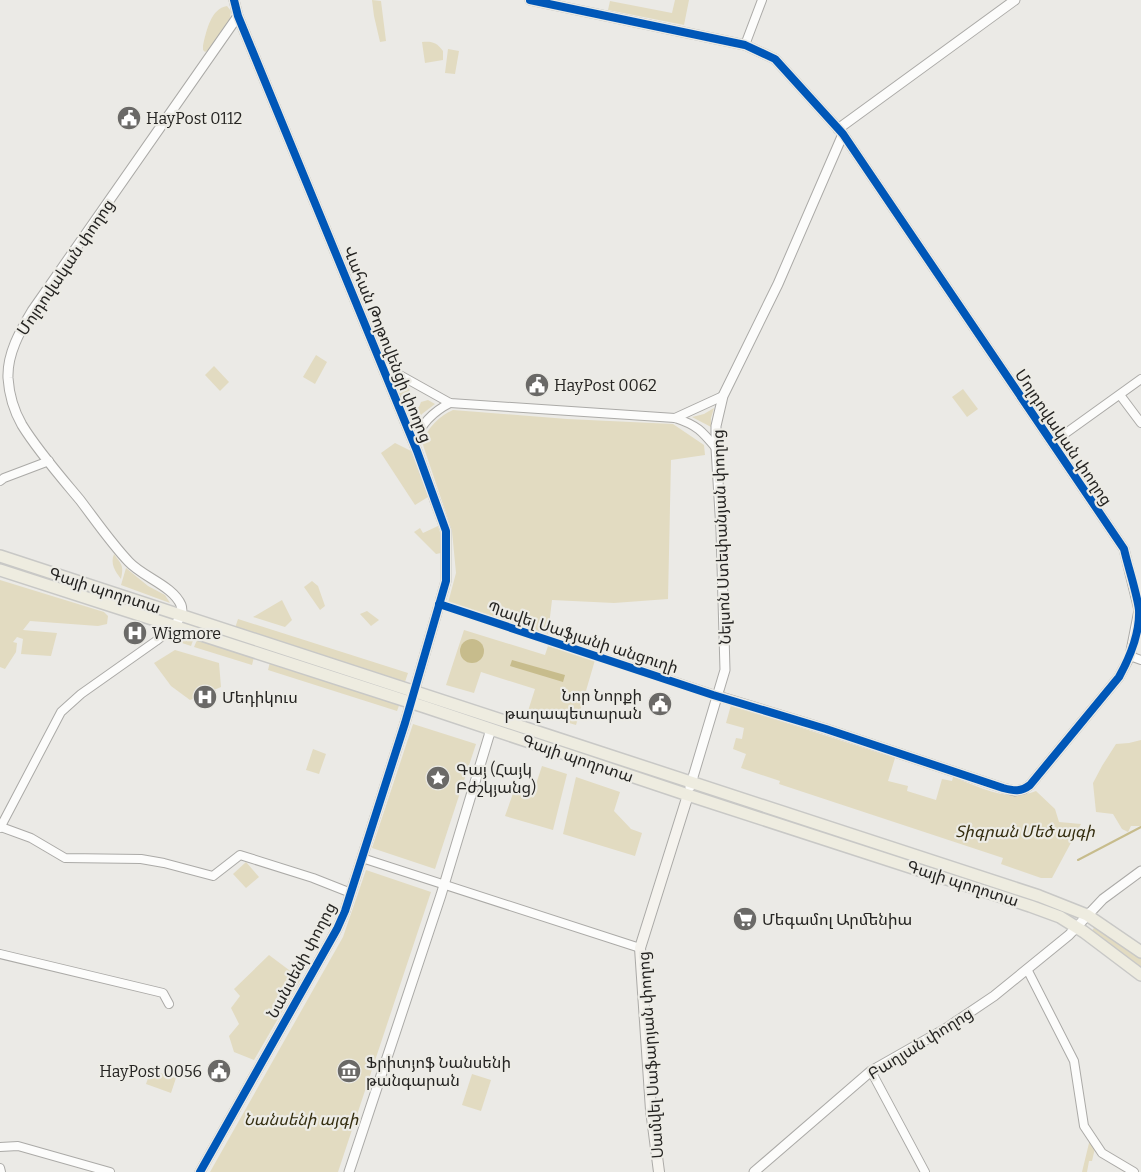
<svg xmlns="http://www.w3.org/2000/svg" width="1141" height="1172" font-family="Bitter,'Noto Sans Armenian',serif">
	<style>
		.green { fill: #e2dbc1 }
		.water { fill: #c7bc8c }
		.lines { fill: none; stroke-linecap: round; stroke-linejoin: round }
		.stream { stroke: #c7bc8c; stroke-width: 2 }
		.minor-casing { stroke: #abaaa7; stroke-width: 10 }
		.tertiary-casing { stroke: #abaaa7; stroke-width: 11 }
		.secondary-casing { stroke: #abaaa7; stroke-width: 12 }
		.primary-casing { stroke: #c8c8c6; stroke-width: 14 }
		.minor { stroke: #fcfcfb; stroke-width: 8 }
		.tertiary { stroke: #fcfcfb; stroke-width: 9 }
		.secondary { stroke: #f5f3ee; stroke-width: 10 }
		.primary { stroke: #eeece0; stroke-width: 11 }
		.cycleway-casing { stroke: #ecebe5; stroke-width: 11 }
		.cycleway { stroke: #0057b8; stroke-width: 8 }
		.labels { text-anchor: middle; stroke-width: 4.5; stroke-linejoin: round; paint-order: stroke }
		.poi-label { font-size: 16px; fill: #252422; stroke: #ecebe5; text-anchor: start }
		.street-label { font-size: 16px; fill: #252422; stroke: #ecebe5 }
		.park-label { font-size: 16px; font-style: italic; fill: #342d0f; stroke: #ecebe5 }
	</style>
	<rect width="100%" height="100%" fill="#ebeae6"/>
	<!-- green -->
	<g class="green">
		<polygon points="372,0 381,1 386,41 380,42 374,16"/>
		<polygon points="675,0 689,0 684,25 608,10 610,1 672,13"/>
		<path d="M227 6 231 11 230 18 208 50 205 52 203 50V46C206 32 211 8 227 6Z"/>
		<path d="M422 42C433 41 437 43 443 51V60L425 63Z"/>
		<polygon points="448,49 459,51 455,74 445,73"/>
		<polygon points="316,355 327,362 315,384 303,377"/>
		<polygon points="214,366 229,382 220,391 205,375"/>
		<polygon points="392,378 409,388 411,397 408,402 411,407 406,415"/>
		<polygon points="963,389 978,409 967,417 952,397"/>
		<polygon points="428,400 435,404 422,414 412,428 408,418 414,408 419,407 421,402"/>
		<polygon points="714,408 711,418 711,427 692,417 704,414"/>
		<path d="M453 410 567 419 673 424 704 445 705 455 671 460 668 599 614 603 552 600 548 634 448 603 456 573 452 531 422 442C428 428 439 416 453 410Z"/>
		<polygon points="395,443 411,451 428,497 415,505 381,453"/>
		<polygon points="438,526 440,532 441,553 436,554 414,532 420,528 423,533"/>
		<path d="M114 554C122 565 124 566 121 579 115 571 110 564 114 554Z"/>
		<polygon points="126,568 148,586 165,595 170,603 121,585"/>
		<polygon points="0,580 104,612 108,616 107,624 98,626 30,621 23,630 57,633 51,656 21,654 23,639 17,637 13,642 17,643 16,652 5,669 0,667"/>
		<polygon points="312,581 318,586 325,606 320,610 304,587"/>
		<polygon points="282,600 292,620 285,627 253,617"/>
		<polygon points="367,611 379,620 371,626 360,614"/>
		<polygon points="238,619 408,673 405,682 235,628"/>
		<polygon points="464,630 545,655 548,646 595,660 576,725 528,711 535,689 481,672 474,693 446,685"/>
		<polygon points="174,634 194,638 191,646 167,638"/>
		<polygon points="197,640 254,657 252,665 194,647"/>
		<polygon points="175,650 219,663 221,687 190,700 171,686 154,663"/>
		<polygon points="270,662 400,703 397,711 268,670"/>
		<path d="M731 705 895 758 888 781 908 786 907 791 936 800 942 779 952 781 953 777C980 787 1008 803 1036 791L1055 809 1059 822 1081 824 1052 878H1041L1001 864 1003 858 779 784 780 781 741 768 746 754 733 749 736 738 742 739 744 728 726 723Z"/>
		<polygon points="413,724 476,744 435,869 372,848"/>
		<polygon points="1141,740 1141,826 1131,826 1128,832 1122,829 1113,814 1096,812 1093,783 1102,766 1116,744 1129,743"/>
		<polygon points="313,749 326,754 319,774 306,770"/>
		<polygon points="542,766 567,774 553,830 505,816 516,785 534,790"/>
		<polygon points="576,777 620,792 614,811 631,829 642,833 635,856 563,834"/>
		<polygon points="246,862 259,877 246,888 233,874"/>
		<polygon points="366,870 431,892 338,1172 210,1172 343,937"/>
		<polygon points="1095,926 1141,959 1141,969 1092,931"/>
		<polygon points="269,955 301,979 254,1060 234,1052 229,1036 239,1024 231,1008 240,996 234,989"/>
		<polygon points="151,1070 176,1078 171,1093 146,1084"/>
		<polygon points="472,1074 491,1080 481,1111 462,1105"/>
		<polygon points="1090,1139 1095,1148 1092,1161 1089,1161 1087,1172 1082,1172"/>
	</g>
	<!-- water -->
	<g class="water">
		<circle cx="472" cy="651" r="12"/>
		<polygon points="512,660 565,675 563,682 510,666"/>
	</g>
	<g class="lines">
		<!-- stream -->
		<polyline class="stream" points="1078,860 1141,827"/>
		<!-- minor casing -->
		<g class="minor-casing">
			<g id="minor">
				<polyline points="745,45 762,0"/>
				<path d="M382 365 450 403 675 418C697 425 702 431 716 448"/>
				<polyline points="1120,395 1141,423"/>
				<polyline points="675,418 723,396"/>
				<path d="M414 442C421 424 432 412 450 403"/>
				<polyline points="1052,443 1141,379"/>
				<polyline points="0,481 4,478 49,461"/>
				<polyline points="439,604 718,696"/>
				<polyline points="1130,656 1141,660"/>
				<polyline points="1,827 31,838 65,858 141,859 164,863 213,876 240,855 313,878 351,893"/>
				<polyline points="0,828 61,712 81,694 156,641 175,626"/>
				<polyline points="362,858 640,948"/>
				<polyline points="0,954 163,993 169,1004"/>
				<polyline points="1027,969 1074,1061 1084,1126 1102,1153 1134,1172"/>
				<polyline points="871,1071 925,1172"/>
				<polyline points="0,1147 18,1146 110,1172"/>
				<polyline points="0,1168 1,1172"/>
			</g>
		</g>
		<!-- tertiary casing -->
		<g class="tertiary-casing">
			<g id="tertiary">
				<polyline points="530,0 745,45 775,59 843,134 1124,549 1139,610 1130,656 1119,677 1030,785 1024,789 1015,791 1003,788 826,729 718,696"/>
				<polyline points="838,129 1015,0"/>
				<path d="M175 626C178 620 184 613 181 605 173 586 143 577 129 562 111 543 96 521 80 500 60 476 38 451 22 425 14 411 9 393 8 378 7 354 20 331 32 311L238 16"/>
				<polyline points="690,787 725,670 721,530 716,448 716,426 723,396 778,284 843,134"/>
				<polyline points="200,1172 337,929 345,911 405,723 446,581 446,531 417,451 238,16 234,0"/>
				<polyline points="349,1172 441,895 491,729"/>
				<polyline points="754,1172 871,1071 945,1029 994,996 1069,935 1103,899 1141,871"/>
			</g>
		</g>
		<!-- secondary casing -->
		<g class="secondary-casing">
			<polyline id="secondary" points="659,1172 651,1110 640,948 688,795"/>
		</g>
		<!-- primary casing -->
		<g class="primary-casing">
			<g id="primary">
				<polyline points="0,556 1039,896 1087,915 1141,952"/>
				<polyline points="0,570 425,707 688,795 1030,906 1060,917 1084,932 1141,975"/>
			</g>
		</g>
		<!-- minor -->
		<use href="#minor" class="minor"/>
		<!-- tertiary -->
		<use href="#tertiary" class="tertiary"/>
		<!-- secondary -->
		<use href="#secondary" class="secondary"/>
		<!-- primary -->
		<use href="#primary" class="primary"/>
		<!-- cycleway casing -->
		<g class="cycleway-casing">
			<g id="cycleway">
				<path d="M439 604 713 695 826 729 1003 788C1014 791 1021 792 1030 785L1119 677C1130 657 1140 633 1139 610 1137 593 1128 567 1124 549L843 134 775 59 745 45 530 0"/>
				<polyline points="200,1172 337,929 345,911 405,723 446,581 446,531 417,451 238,16 234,0"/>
			</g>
		</g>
		<!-- cycleway -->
		<use href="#cycleway" class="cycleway"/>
	</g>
	<!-- icons -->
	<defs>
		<g id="civic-disc" transform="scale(1.25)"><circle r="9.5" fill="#6a6967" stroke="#ecebe5"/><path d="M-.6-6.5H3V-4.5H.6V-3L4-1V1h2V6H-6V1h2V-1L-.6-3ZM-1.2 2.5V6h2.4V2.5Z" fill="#fff"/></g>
		<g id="hospital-disc" transform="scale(1.25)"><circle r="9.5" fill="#6a6967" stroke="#ecebe5"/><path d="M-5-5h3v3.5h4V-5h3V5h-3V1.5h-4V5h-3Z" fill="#fff"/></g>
		<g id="sight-disc" transform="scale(1.25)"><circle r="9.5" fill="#6a6967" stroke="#ecebe5"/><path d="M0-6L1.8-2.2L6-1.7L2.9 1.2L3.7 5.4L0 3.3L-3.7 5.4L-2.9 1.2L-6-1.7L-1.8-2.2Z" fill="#fff"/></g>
		<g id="supermarket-disc" transform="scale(1.25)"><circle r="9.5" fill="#6a6967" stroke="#ecebe5"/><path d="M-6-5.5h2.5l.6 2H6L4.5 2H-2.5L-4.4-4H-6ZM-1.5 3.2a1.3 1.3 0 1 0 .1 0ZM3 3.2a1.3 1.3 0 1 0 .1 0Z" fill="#fff"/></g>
		<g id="museum-disc" transform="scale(1.25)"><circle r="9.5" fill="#6a6967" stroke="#ecebe5"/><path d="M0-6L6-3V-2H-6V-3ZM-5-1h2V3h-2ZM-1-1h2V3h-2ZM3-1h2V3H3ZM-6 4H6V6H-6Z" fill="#fff"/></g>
	</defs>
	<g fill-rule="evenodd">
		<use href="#civic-disc" x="129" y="118"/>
		<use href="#civic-disc" x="537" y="385"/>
		<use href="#hospital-disc" x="135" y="633"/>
		<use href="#hospital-disc" x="205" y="697"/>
		<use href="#civic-disc" x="660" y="704"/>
		<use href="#sight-disc" x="438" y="778"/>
		<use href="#supermarket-disc" x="745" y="919"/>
		<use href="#civic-disc" x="219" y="1071"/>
		<use href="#museum-disc" x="349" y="1071"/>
	</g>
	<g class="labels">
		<!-- poi labels -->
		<g class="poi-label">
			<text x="146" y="124">HayPost 0112</text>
			<text x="554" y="391">HayPost 0062</text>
			<text x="152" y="639">Wigmore</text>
			<text x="642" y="701" text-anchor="end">Նոր Նորքի<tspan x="642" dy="18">թաղապետարան</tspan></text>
			<text x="222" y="703">Մեդիկուս</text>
			<text x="456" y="775">Գայ (Հայկ<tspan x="456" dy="18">Բժշկյանց)</tspan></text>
			<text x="762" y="925">Մեգամոլ Արմենիա</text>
			<text x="366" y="1068">Ֆրիտյոֆ Նանսենի<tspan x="366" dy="18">թանգարան</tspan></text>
			<text x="202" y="1077" text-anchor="end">HayPost 0056</text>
		</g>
		<!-- street labels -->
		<g class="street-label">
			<text transform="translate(65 267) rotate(-56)" y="6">Մոլդովական փողոց</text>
			<text transform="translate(388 344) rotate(68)" y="6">Վահան Թոթովենցի փողոց</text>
			<text transform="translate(1064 437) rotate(56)" y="6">Մոլդովական փողոց</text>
			<text transform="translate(721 537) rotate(-92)" y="6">Նելսոն Ստեփանյան փողոց</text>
			<text transform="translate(105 590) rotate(18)" y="6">Գայի պողոտա</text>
			<text transform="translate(583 637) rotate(18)" y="6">Պավել Սաֆյանի անցուղի</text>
			<text transform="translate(578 758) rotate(19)" y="6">Գայի պողոտա</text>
			<text transform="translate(963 883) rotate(18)" y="6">Գայի պողոտա</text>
			<text transform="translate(301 960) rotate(-62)" y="6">Նանսենի փողոց</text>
			<text transform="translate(920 1043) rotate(-32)" y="6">Բաղյան փողոց</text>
			<text transform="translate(650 1055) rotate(-94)" y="6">Սամվել Սաֆարյան փողոց</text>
		</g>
		<!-- park labels -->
		<g class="park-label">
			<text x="1025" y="837">Տիգրան Մեծ այգի</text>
			<text x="301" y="1125">Նանսենի այգի</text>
		</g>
	</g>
</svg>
